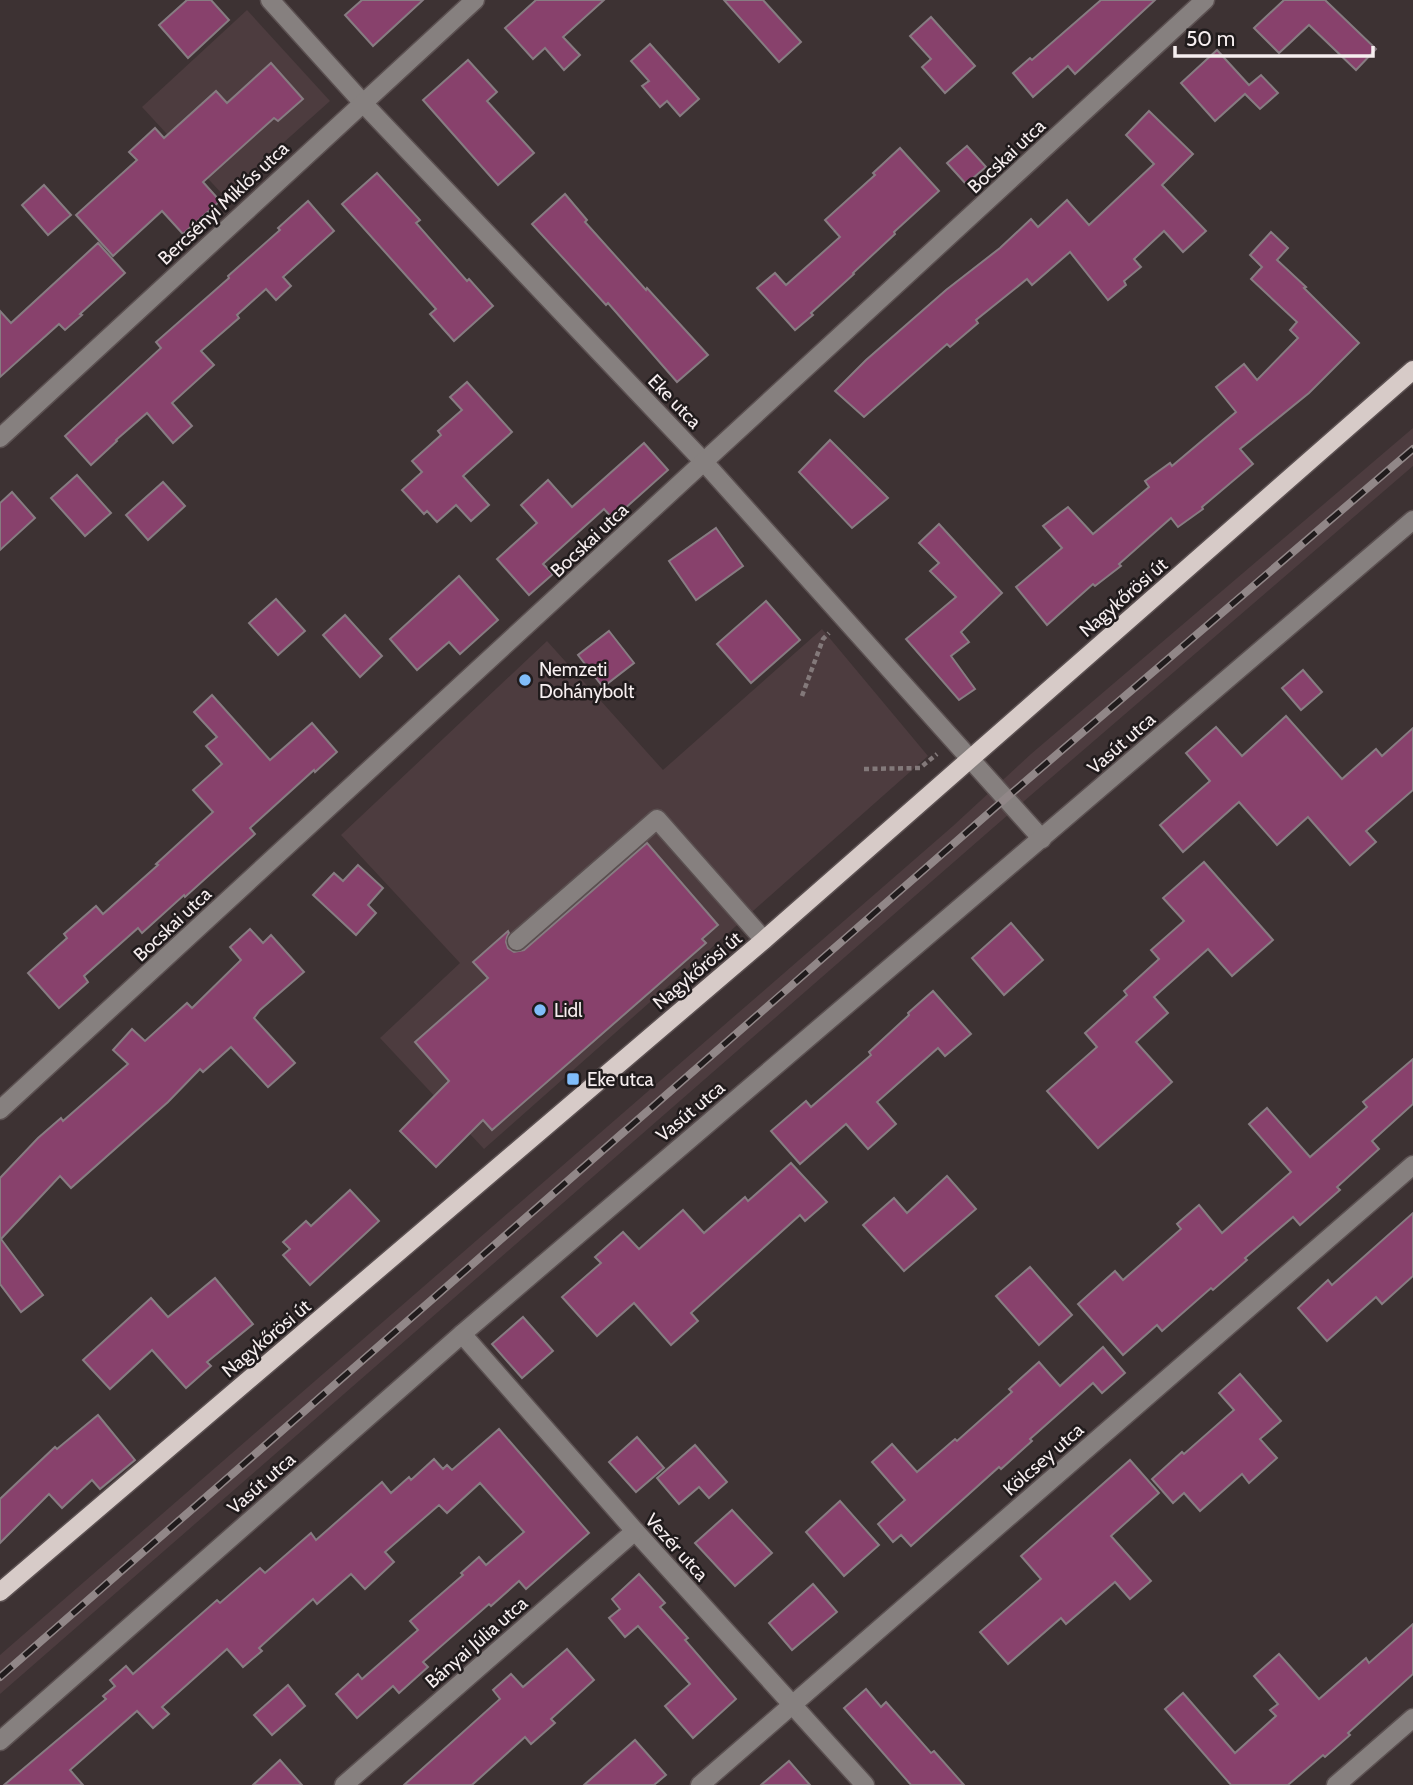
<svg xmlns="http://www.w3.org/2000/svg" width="1413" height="1785" font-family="Cabin,sans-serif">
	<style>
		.built { fill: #4d3c3f }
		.building { fill: #88416c; stroke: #877c82; stroke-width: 2 }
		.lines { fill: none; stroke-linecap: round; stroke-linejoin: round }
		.minor-casing { stroke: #5b5051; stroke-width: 21 }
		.major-casing { stroke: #5b5051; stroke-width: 21 }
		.path { stroke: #83797a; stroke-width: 4.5; stroke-dasharray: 5 3.5; stroke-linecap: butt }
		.minor { stroke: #86807f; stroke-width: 18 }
		.major { stroke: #d7cbc8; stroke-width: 18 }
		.rail-casing { stroke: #918788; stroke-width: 8 }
		.rail { stroke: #201b1c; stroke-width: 5; stroke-dasharray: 16; stroke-linecap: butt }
		.poi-dot { fill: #80bdfa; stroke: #201b1c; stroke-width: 2.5 }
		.labels { text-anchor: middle; stroke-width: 5; stroke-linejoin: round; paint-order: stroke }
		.street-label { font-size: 19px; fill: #f6eeef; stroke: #201b1c }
		.poi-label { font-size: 19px; fill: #f6eeef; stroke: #201b1c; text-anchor: start }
	</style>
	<rect width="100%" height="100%" fill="#3d3233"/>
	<!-- built -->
	<g class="built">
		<polygon points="247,10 330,101 224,196 142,107"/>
		<polygon points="1413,428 1413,466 994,827 0,1694 0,1655 953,826 1031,754"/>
		<polygon points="822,629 928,756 484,1149 380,1038 460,963 341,835 547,641 663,770"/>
	</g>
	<!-- building -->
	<g class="building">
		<polygon points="187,0 211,0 229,20 188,58 159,25"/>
		<polygon points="362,0 423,0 373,46 345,15"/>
		<polygon points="536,0 604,0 563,37 580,55 564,70 545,48 533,59 505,28"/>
		<polygon points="724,0 763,0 801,42 779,62"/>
		<polygon points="1101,0 1155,0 1075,74 1068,66 1033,97 1013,73 1030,58 1032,60"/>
		<polygon points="1284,0 1325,0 1376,49 1356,70 1309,25 1279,53 1254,28"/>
		<polygon points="931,17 975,66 945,93 922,67 931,59 910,36"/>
		<polygon points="650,44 699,99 680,116 667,101 660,107 642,86 649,81 631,61"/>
		<polygon points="1217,50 1249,85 1261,75 1278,93 1260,109 1245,94 1215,121 1181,83"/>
		<polygon points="468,60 497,92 487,101 534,153 498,185 423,100"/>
		<polygon points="271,63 303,99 278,121 274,118 203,182 220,201 183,234 162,211 113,256 76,215 137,160 129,152 155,128 164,138 216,91 227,103"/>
		<polygon points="1149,111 1193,154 1162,185 1206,231 1183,252 1164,231 1134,259 1141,267 1124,281 1126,285 1108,300 1070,252 1032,285 1027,279 976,320 978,323 950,347 947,344 864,417 835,391 866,360 946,290 1000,248 1031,219 1038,227 1067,200 1089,225 1154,164 1126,135"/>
		<polygon points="967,146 986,167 966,184 947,163"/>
		<polygon points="900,148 939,191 894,232 895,234 853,273 854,274 811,313 813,315 795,330 757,288 775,273 786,285 840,237 825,220 875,175 873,173"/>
		<polygon points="377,173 420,220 416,223 467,281 469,279 493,306 454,341 430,314 436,309 342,204"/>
		<polygon points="44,185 71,215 48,235 22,205"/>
		<polygon points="565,194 587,220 585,222 646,290 647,288 708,355 677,382 608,303 606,305 532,224"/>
		<polygon points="308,201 334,231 283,277 291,286 276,300 266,289 237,315 239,318 201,351 214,365 172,403 192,426 173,443 147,413 116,440 117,441 91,465 65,436 161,348 156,342 229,278 228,276 280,230 278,228"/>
		<polygon points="1271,232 1288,248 1277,260 1306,287 1304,288 1359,343 1309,393 1240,449 1253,464 1202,507 1203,509 1178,527 1171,518 1119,564 1121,566 1095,586 1093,584 1047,625 1016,587 1062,548 1043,526 1068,507 1093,534 1149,487 1145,481 1170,463 1172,466 1236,412 1216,387 1244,364 1257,380 1298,338 1290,330 1297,322 1251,279 1262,267 1250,255"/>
		<polygon points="98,243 125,273 80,314 82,315 65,330 59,324 0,377 0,311 11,323"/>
		<polygon points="467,382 512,432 463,476 489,505 471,521 456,505 437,522 427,511 424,514 402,490 422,472 412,461 441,435 438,431 462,410 450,397"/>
		<polygon points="830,440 888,498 852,528 799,472"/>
		<polygon points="644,443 668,470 613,519 604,509 543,564 553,574 529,595 497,559 537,523 521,505 548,480 572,507"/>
		<polygon points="77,475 111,513 85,536 51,498"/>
		<polygon points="163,482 185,506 148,540 126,515"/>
		<polygon points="12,492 35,518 0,550 0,503"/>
		<polygon points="939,524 1002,593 961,632 969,642 951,656 975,689 959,700 906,639 956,597 930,571 939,563 919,543"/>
		<polygon points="716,528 743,566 696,600 669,561"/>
		<polygon points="459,576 498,620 460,654 449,642 417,670 390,639"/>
		<polygon points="276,599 305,631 278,655 249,623"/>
		<polygon points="766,601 800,640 751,683 717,644"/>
		<polygon points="345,615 382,656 360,677 323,635"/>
		<polygon points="609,631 634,663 603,687 578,655"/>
		<polygon points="1303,670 1322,692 1301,710 1282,688"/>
		<polygon points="212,695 270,760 312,723 337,752 315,772 314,770 250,828 255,834 185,897 184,895 142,933 138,928 84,976 88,982 59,1008 28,973 67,938 64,934 96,906 103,914 158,865 156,864 213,812 193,790 222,764 206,746 217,737 194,712"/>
		<polygon points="1286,716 1342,779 1376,749 1382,756 1413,728 1413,790 1366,831 1376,842 1350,865 1308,817 1277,845 1239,802 1183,852 1160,825 1210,781 1186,753 1216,727 1242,756"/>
		<polygon points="647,843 718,925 702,939 706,943 492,1130 483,1120 436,1167 400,1131 449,1081 415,1042 488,978 473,962 508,931 509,933 507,937 506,942 508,948 514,952 524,950"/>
		<polygon points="1204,862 1273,940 1232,976 1208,949 1154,997 1168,1013 1136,1042 1172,1082 1098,1148 1047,1091 1097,1047 1085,1033 1127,995 1124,991 1159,959 1151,950 1184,921 1163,898"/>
		<polygon points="358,865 383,888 368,905 376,913 356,935 313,895 334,873 343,881"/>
		<polygon points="1011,923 1043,960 1004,995 972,958"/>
		<polygon points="250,929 263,943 271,935 304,972 260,1010 254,1018 295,1063 268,1087 231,1047 203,1072 200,1069 168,1102 71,1188 60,1176 1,1239 43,1295 21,1312 0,1284 0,1178 38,1138 61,1118 63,1121 128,1064 113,1050 132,1029 145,1041 187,1003 192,1008 241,960 230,947"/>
		<polygon points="933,991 971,1034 945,1056 938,1048 877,1102 896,1124 868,1149 846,1124 800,1164 771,1131 806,1101 811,1107 871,1055 869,1052 909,1015 908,1013"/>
		<polygon points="1413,1059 1413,1104 1372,1141 1379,1149 1337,1187 1340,1190 1300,1225 1293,1217 1245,1258 1247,1260 1213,1290 1211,1288 1162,1331 1157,1325 1123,1355 1078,1304 1115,1271 1123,1280 1181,1229 1177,1224 1199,1205 1222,1233 1291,1172 1249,1124 1267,1108 1310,1157 1367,1107 1363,1102"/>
		<polygon points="791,1163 827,1202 805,1221 800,1215 691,1313 698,1321 671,1345 634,1303 597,1336 562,1297 601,1263 595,1257 623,1232 639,1249 683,1210 704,1233 745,1197 748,1201"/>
		<polygon points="947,1176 976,1209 904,1271 863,1225 894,1198 907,1213"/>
		<polygon points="350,1190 379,1221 310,1285 283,1255 290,1249 283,1242 306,1221 311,1226"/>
		<polygon points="1413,1213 1413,1276 1382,1304 1376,1297 1327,1341 1298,1308 1328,1280 1332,1285"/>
		<polygon points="1030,1267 1072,1315 1039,1345 996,1296"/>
		<polygon points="215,1278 253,1324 207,1362 211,1366 186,1388 152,1350 110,1389 83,1360 151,1298 168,1317"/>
		<polygon points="523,1317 553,1351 522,1378 492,1344"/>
		<polygon points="1103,1347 1125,1373 1102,1393 1093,1383 1030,1439 1032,1441 1001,1469 999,1467 911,1546 901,1535 893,1542 878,1524 905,1500 872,1462 892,1444 917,1472 955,1439 957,1441 1012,1392 1009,1389 1039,1362 1060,1386"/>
		<polygon points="1240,1374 1281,1421 1260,1439 1277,1458 1249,1483 1242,1474 1200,1511 1184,1493 1173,1503 1152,1479 1182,1452 1184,1454 1234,1410 1219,1393"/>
		<polygon points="98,1415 135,1460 100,1489 92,1480 62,1508 49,1494 0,1543 0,1499 55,1447 57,1449"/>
		<polygon points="499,1429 589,1533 526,1589 519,1581 491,1606 489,1604 423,1662 428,1667 399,1693 393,1686 357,1718 336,1694 358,1674 362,1679 418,1630 410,1621 463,1575 461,1573 479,1557 486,1565 524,1532 480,1483 447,1513 439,1505 385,1552 394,1562 365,1589 351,1574 317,1604 313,1599 259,1648 262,1651 243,1667 227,1649 162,1707 169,1714 153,1728 137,1711 70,1770 83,1785 4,1785 106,1699 103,1696 115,1686 110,1680 126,1666 133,1674 217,1600 220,1603 260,1568 265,1573 311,1533 316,1540 382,1482 391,1493 409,1477 411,1480 434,1459 443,1469 447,1465 452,1470"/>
		<polygon points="637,1437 664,1468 636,1492 609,1462"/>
		<polygon points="695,1445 727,1482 709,1498 699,1487 679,1504 657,1478"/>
		<polygon points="1130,1460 1159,1493 1111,1536 1151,1581 1130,1599 1115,1582 1066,1624 1061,1618 1008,1664 980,1632 1041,1579 1021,1556"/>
		<polygon points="840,1501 879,1545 844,1576 806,1532"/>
		<polygon points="732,1510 772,1553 735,1586 695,1543"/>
		<polygon points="639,1574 665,1603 660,1607 688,1638 685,1640 736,1699 693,1738 665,1706 690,1684 638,1626 625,1637 609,1618 620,1609 612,1599"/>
		<polygon points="813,1584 837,1612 792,1650 769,1623"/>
		<polygon points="1413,1624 1413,1674 1348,1733 1350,1735 1325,1757 1323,1755 1288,1785 1231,1785 1165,1709 1183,1693 1235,1753 1276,1716 1270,1710 1278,1704 1254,1676 1279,1654 1319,1699 1366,1658 1369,1663"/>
		<polygon points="567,1649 594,1680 551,1719 555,1723 531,1744 525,1737 472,1785 404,1785 500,1699 493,1690 511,1674 523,1687"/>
		<polygon points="288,1685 305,1706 272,1735 254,1715"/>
		<polygon points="866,1689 881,1707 886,1702 931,1753 934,1751 964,1785 911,1785 844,1708"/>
		<polygon points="635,1740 666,1775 654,1785 584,1785"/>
		<polygon points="280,1760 302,1785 253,1785"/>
		<polygon points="789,1761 810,1785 761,1785"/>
	</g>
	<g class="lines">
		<!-- minor casing -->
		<g class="minor-casing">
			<g id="minor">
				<polyline points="270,0 363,103 704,462 1042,839"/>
				<polyline points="0,438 475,0"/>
				<polyline points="517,941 657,819 764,940"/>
				<polyline points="0,1110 1205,0"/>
				<polyline points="462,1334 635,1531 865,1785"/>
				<polyline points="0,1741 462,1334 1413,520"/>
				<polyline points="344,1785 635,1531"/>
				<polyline points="700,1785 1413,1165"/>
				<polyline points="1336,1785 1413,1718"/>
			</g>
		</g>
		<!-- major casing -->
		<g class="major-casing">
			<polyline id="major" points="0,1592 764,940 1413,370"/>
		</g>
		<!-- path -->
		<g class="path">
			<polyline points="802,696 823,639 829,633"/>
			<polyline points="864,769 920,768 937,754"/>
		</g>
		<!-- minor -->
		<use href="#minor" class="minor"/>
		<!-- major -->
		<use href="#major" class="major"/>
		<!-- rail casing -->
		<g class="rail-casing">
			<polyline id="rail" points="0,1677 1006,798 1413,449"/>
		</g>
		<!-- rail -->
		<use href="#rail" class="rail"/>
	</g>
	<!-- markers -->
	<g class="poi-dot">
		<circle cx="525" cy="680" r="7"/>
		<circle cx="540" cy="1010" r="7"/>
		<rect x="566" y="1072" width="14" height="14" rx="3.5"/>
	</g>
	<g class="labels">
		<!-- street labels -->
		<g class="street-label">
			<text transform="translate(1006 156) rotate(-43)" y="7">Bocskai utca</text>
			<text transform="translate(223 203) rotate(-43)" y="7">Bercsényi Miklós utca</text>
			<text transform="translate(675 401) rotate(46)" y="7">Eke utca</text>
			<text transform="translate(589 540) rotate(-43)" y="7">Bocskai utca</text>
			<text transform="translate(1123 597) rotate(-41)" y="7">Nagykőrösi út</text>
			<text transform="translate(1121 743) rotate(-41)" y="7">Vasút utca</text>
			<text transform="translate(172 924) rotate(-43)" y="7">Bocskai utca</text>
			<text transform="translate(697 970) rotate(-40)" y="7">Nagykőrösi út</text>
			<text transform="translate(690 1111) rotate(-40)" y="7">Vasút utca</text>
			<text transform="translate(266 1338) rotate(-40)" y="7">Nagykőrösi út</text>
			<text transform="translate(1043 1459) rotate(-41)" y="7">Kölcsey utca</text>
			<text transform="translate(261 1483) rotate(-41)" y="7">Vasút utca</text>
			<text transform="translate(677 1547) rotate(48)" y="7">Vezér utca</text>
			<text transform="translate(476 1642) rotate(-41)" y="7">Bányai Júlia utca</text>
		</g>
		<!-- poi labels -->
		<g class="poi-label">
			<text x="539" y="676">Nemzeti<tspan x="539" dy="22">Dohánybolt</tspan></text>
			<text x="554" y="1017">Lidl</text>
			<text x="587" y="1086">Eke utca</text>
		</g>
	</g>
	<!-- scale -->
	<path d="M1175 46v10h198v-10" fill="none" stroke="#f6eeef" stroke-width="3.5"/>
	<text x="1186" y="46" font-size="21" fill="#f6eeef" stroke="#201b1c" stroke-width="5" paint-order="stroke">50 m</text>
</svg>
